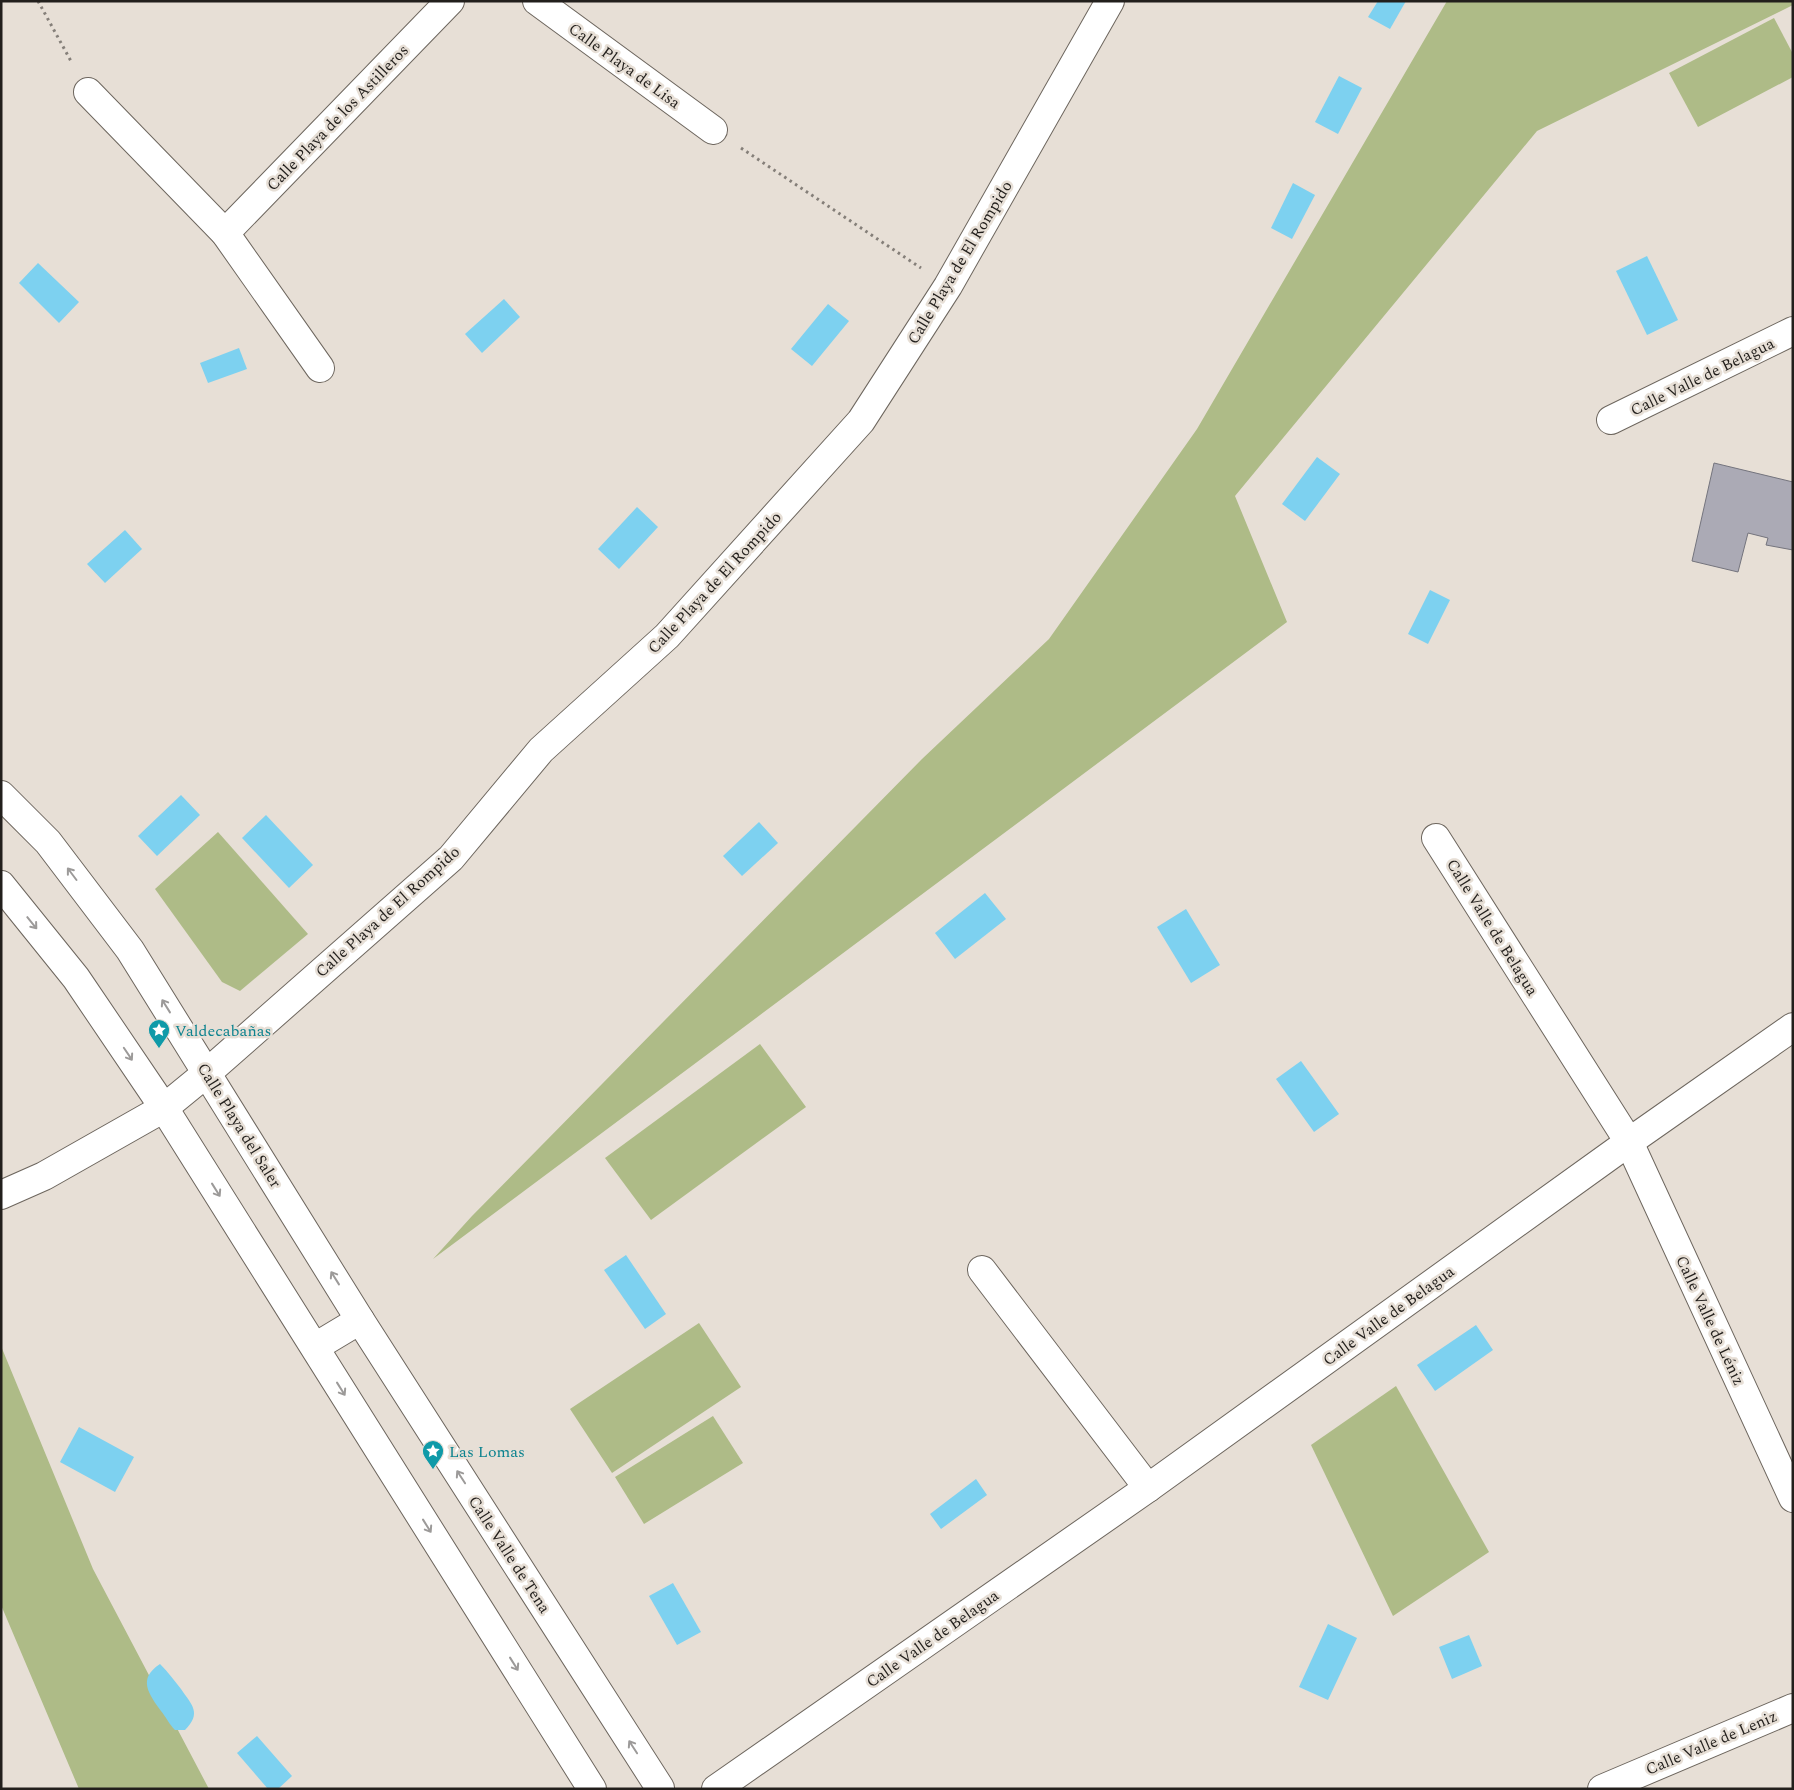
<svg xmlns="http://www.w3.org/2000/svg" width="1794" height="1790" font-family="Spectral,serif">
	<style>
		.green { fill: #aebb87 }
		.water { fill: #7dd1f0 }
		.building { fill: #abaab5; stroke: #74747d }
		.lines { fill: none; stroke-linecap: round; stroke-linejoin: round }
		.minor-casing { stroke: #6d665e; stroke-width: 30 }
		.path { stroke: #857f79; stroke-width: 3; stroke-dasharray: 2.5 4; stroke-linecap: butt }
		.minor { stroke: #fff; stroke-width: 28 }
		.oneway { stroke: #9c9a99 }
		.labels { text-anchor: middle; stroke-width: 5; stroke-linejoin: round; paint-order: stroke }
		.street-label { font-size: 16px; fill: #221f1c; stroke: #e7dfd6 }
		.culture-label { font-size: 16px; fill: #0d838f; stroke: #e7dfd6; text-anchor: start }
	</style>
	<rect width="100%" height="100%" fill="#e7dfd6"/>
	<!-- green -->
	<g class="green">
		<polygon points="1447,1 1793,1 1793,5 1537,131 1235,496 1287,622 433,1259 472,1216 922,759 1049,639 1197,429"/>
		<polygon points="1774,18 1793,54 1793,77 1698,127 1669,73"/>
		<polygon points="218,832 308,934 240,991 222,982 155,889"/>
		<polygon points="760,1044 806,1107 651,1220 605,1158"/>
		<polygon points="699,1323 741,1387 612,1473 570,1409"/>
		<polygon points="1,1346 93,1569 209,1789 79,1789 1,1605"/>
		<polygon points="1396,1386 1489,1552 1393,1616 1311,1445"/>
		<polygon points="713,1416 743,1463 644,1524 615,1477"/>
	</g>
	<!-- water -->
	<g class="water">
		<polygon points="1378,1 1406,1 1390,29 1368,17"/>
		<polygon points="1339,76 1362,88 1338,134 1315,122"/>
		<polygon points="1293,183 1315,195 1292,239 1271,228"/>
		<polygon points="1647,256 1678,320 1647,335 1616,271"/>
		<polygon points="38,263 79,302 59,323 19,283"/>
		<polygon points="504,299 520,317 482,353 465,334"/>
		<polygon points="828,304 849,321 812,366 791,349"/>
		<polygon points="239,348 247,369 208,383 200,363"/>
		<polygon points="1317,457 1340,474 1305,521 1282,504"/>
		<polygon points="637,507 658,527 619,569 598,549"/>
		<polygon points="125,530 142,549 105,583 87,564"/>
		<polygon points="1430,590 1450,600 1428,644 1408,634"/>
		<polygon points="181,795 200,815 157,856 138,836"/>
		<polygon points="266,815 313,865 289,888 242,838"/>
		<polygon points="759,822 778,843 742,876 723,856"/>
		<polygon points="985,893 1006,919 955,959 935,933"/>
		<polygon points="1186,909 1220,965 1191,983 1157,927"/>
		<polygon points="1301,1061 1339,1114 1314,1132 1276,1079"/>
		<polygon points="626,1255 666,1314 645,1329 604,1270"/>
		<polygon points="1476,1325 1493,1350 1435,1391 1417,1365"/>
		<polygon points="79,1427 134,1457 115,1492 60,1462"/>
		<polygon points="976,1479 987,1495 941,1529 930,1514"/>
		<polygon points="673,1583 701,1632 677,1645 649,1596"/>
		<polygon points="1328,1624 1357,1638 1328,1700 1299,1687"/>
		<polygon points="1469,1635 1482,1666 1452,1679 1439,1647"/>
		<path d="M160 1664C168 1672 174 1680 181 1689 192 1705 202 1713 185 1730H175C169 1724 166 1717 161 1711 149 1694 137 1679 160 1664Z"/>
		<polygon points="257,1736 292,1776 278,1789 268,1789 237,1753"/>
	</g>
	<!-- building -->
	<polygon class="building" points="1714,463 1793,482 1793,550 1766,545 1768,538 1748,533 1738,572 1692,561"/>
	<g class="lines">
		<!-- minor casing -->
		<g class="minor-casing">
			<g id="minor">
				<polyline points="537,1 713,130"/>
				<polyline points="88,92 225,233 320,368"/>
				<polyline points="225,233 450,1"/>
				<polyline points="1611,420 1793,331"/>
				<polyline points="1,795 48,842 130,950 360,1320 660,1788"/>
				<polyline points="1436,838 1629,1142 1793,1498"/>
				<polyline points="1,885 76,978 164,1108 592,1789"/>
				<polyline points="1,1195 44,1176 164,1108 208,1072 451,858 541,750 667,636 861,421 948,286 1110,1"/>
				<polyline points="982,1270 1148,1488"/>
				<polyline points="315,1347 360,1320"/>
				<polyline points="716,1789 1148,1488 1629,1142 1793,1027"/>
				<polyline points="1602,1789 1793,1708"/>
			</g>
		</g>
		<!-- path -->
		<g class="path">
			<polyline points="38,1 72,63"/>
			<polyline points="741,148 921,268"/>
		</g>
		<!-- minor -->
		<use href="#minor" class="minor"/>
	</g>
	<!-- one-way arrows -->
	<defs><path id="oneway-shaft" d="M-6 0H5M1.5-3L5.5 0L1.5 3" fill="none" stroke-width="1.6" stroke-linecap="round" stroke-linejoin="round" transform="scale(1.25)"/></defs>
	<g class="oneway">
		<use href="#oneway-shaft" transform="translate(72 874) rotate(-127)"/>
		<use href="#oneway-shaft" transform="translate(32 923) rotate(51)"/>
		<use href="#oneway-shaft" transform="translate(166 1006) rotate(-122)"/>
		<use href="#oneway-shaft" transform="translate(128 1054) rotate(56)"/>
		<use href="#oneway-shaft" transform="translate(216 1190) rotate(58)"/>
		<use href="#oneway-shaft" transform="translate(335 1278) rotate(-122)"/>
		<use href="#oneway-shaft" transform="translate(341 1389) rotate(58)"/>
		<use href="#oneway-shaft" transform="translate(461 1477) rotate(-123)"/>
		<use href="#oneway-shaft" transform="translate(427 1526) rotate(58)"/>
		<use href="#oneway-shaft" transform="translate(514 1664) rotate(58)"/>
		<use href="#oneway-shaft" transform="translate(633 1747) rotate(-123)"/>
	</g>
	<!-- icons -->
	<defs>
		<g id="sight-pin" transform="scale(1.125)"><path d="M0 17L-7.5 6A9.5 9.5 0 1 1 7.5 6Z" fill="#0f9aa8" stroke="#e7dfd6"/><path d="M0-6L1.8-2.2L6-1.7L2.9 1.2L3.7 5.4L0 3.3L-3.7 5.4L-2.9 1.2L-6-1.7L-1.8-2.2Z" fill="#fff"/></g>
	</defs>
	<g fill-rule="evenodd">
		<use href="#sight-pin" x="159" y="1030"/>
		<use href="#sight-pin" x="433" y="1451"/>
	</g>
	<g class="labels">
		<!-- street labels -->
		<g class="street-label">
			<text transform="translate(625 65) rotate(36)" y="6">Calle Playa de Lisa</text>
			<text transform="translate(337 117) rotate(-46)" y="6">Calle Playa de los Astilleros</text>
			<text transform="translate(959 262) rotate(-59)" y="6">Calle Playa de El Rompido</text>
			<text transform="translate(1702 376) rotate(-26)" y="6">Calle Valle de Belagua</text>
			<text transform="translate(714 582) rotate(-47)" y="6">Calle Playa de El Rompido</text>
			<text transform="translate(387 911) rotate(-42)" y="6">Calle Playa de El Rompido</text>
			<text transform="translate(1493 927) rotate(58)" y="6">Calle Valle de Belagua</text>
			<text transform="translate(240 1125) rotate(58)" y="6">Calle Playa del Saler</text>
			<text transform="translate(1388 1315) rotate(-36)" y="6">Calle Valle de Belagua</text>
			<text transform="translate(1711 1320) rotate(65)" y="6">Calle Valle de Léniz</text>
			<text transform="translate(510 1554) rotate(57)" y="6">Calle Valle de Tena</text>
			<text transform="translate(932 1638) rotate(-35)" y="6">Calle Valle de Belagua</text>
			<text transform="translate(1711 1742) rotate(-23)" y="6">Calle Valle de Leniz</text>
		</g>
		<!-- culture labels -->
		<g class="culture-label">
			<text x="175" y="1036">Valdecabañas</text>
			<text x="449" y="1457">Las Lomas</text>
		</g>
	</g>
	<!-- border -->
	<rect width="1794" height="1790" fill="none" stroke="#221f1c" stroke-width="5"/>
</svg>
